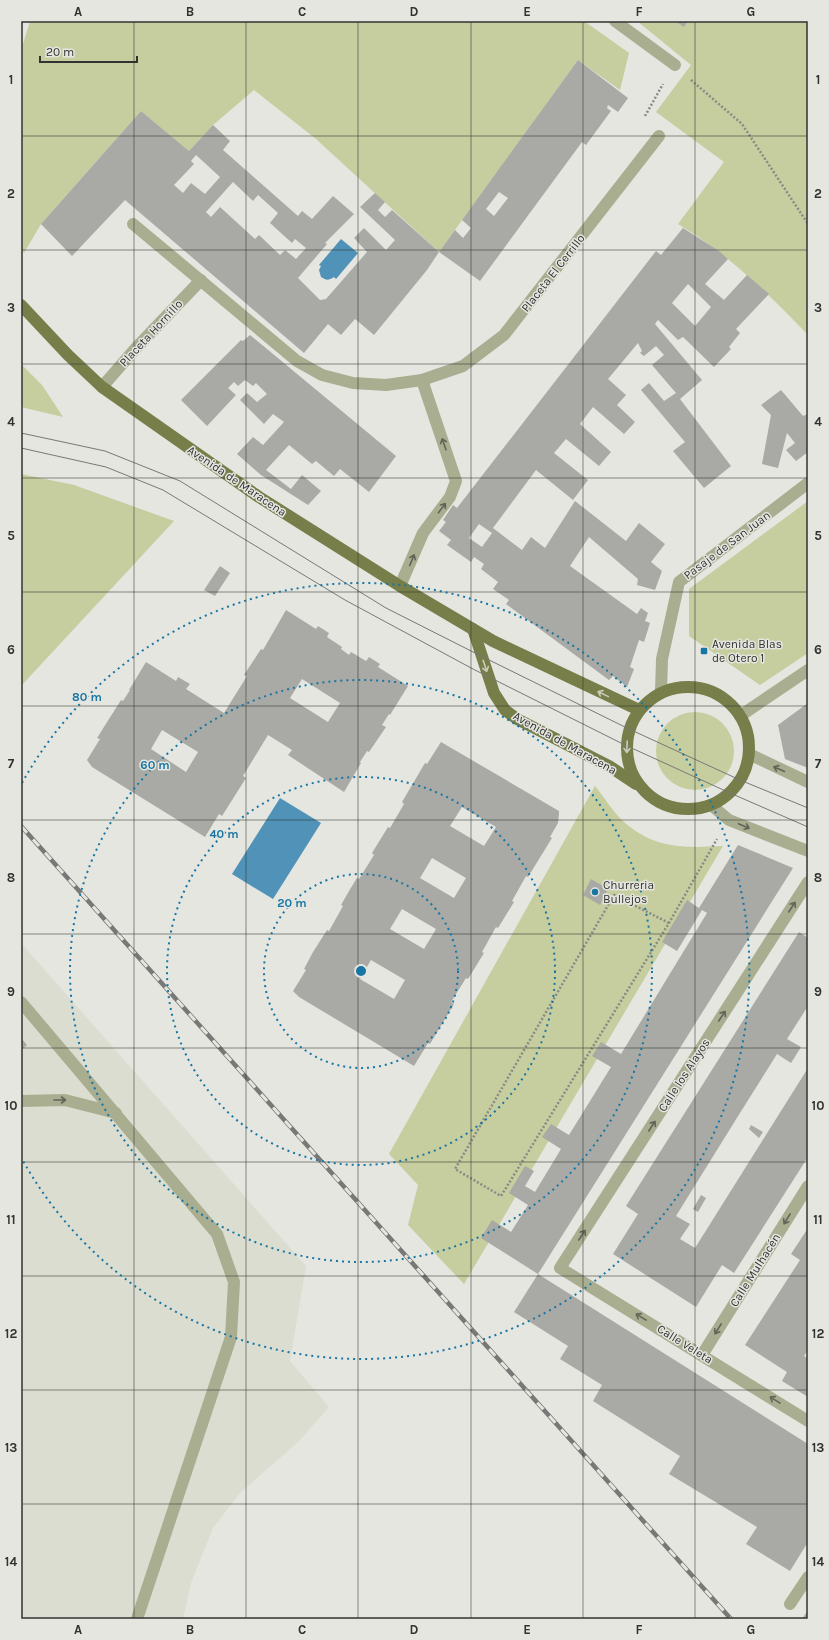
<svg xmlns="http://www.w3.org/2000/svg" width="829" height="1640" font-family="Karla,sans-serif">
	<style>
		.built { fill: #dbddd0 }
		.green { fill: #c6cd9e }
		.water { fill: #5092b8 }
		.building { fill: #a9aaa5; fill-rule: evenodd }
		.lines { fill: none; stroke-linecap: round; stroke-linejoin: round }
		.path { stroke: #898a86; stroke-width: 2.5; stroke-dasharray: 2 2; stroke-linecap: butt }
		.minor { stroke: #a9ae91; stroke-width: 12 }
		.major { stroke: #777e49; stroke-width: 12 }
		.tram { stroke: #787976; stroke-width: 1 }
		.rail-casing { stroke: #787976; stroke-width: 4.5 }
		.rail { stroke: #e5e6e0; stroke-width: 3; stroke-dasharray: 9; stroke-linecap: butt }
		.oneway { stroke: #626457 }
		.oneway2 { stroke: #caccba }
		.grid { fill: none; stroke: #323331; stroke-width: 1; stroke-opacity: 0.55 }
		.ring { fill: none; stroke: #1876a4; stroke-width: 2; stroke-dasharray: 2 4 }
		.poi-dot { fill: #1876a4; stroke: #e5e6e0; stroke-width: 1.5 }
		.labels { text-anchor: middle; stroke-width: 3; stroke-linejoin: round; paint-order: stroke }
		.street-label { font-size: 12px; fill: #323331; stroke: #e5e6e0 }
		.poi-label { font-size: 12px; fill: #323331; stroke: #e5e6e0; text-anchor: start }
		.centre { fill: #1876a4; stroke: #e5e6e0; stroke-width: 2 }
		.ring-label { font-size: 12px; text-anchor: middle; font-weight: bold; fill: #1876a4; stroke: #e5e6e0; stroke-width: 3; stroke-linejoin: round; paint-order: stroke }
		.neatline { fill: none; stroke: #323331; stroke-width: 1.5 }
		.grid-label { font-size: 13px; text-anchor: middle; font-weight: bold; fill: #323331 }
	</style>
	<rect width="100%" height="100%" fill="#e5e6e0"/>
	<!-- built -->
	<polygon class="built" points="21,943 306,1266 290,1361 329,1407 299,1441 240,1493 213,1528 191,1583 183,1619 21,1619"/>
	<!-- green -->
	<g class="green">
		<polygon points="30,21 584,21 629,53 620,90 578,60 439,252 316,139 254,90 213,125 189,151 141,111 41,224 24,253 21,247 21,50"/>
		<path d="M637 21H808V335C768 293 728 254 678 224L724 162 656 112 691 65Z"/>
		<polygon points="21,364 42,385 63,417 21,407"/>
		<polygon points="21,474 74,485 174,521 21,686"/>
		<polygon points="808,501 808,653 760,685 689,636 689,589"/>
		<circle cx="695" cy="751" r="39"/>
		<path d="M595 786C604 797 613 812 624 822 655 849 684 848 723 846L464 1284 408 1225 418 1185 389 1154Z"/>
	</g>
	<!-- water -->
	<g class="water">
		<path d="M341 239 358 253 336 279 334 277C328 281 326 280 321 277L319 270 321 266 319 265Z"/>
		<polygon points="280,798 321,823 273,899 232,874"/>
	</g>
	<!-- building -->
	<g class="building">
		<polygon points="675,21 688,21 684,27"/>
		<path d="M578 60 628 98 618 112 608 105 607 108 611 111 586 145 582 142 480 281 439 252 455 230 463 238 471 228 462 220ZM499 192 508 198 494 216 486 209Z"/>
		<path d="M141 111 189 151 213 125 230 141 223 150 298 216 302 211 312 219 333 196 354 214 325 243 327 244 298 278 320 300 326 299 367 252 354 238 364 228 386 250 395 240 360 207 375 193 385 202 378 210 385 217 392 210 439 252 427 270 374 335 355 319 341 335 328 324 304 353 125 200 72 256 41 224ZM196 155 220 177 205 194 191 183 183 193 174 185 194 164 191 161ZM233 182 253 201 258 195 278 213 270 223 292 243 295 239 306 248 296 259 285 250 280 255 259 235 255 239 220 207 211 217 206 212Z"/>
		<path d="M683 228 719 251 728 259 705 284 724 300 747 275 769 294 736 329 740 333 729 347 731 349 714 367 683 337 678 340 658 320 655 324 702 380 680 399 731 466 704 488 673 451 685 442 641 390 649 383 664 401 676 393 652 365 664 355 656 346 644 356 640 353 642 351 638 343 608 379 626 395 617 405 635 422 624 434 593 407 580 424 611 452 599 466 566 439 554 453 588 480 573 500 536 470 493 528 522 550 531 537 545 548 575 501 626 541 639 523 665 544 651 562 662 571 655 590 637 585 638 579 589 537 570 566 637 614 641 608 648 613 645 621 650 623 644 642 639 640 630 667 634 669 627 687 613 676 609 680 506 604 509 600 493 589 498 582 481 569 484 564 474 557 471 562 447 545 451 540 439 531 446 522 443 520 453 505 457 508 656 251 661 255ZM688 284 711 307 695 326 672 303ZM479 524 492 533 482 547 469 538Z"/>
		<polygon points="250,335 396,456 369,492 340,469 334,476 316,461 312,464 289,445 266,470 291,489 302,475 321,491 308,505 261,475 237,454 253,437 263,445 284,422 273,414 264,424 240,400 247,393 257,402 267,394 256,383 253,386 245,380 238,386 234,382 228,388 236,395 207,426 181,400 241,340 243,341"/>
		<polygon points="781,390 803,416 808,414 808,452 796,461 786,450 795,443 787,433 778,468 762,464 771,415 761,405"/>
		<polygon points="220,566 230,573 215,596 204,590"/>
		<path d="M286 610 316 629 318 626 329 633 327 637 342 647 341 649 349 655 351 652 366 661 369 657 380 664 378 667 408 686 390 715 389 714 382 725 386 727 369 752 367 751 360 762 361 763 344 792 288 755 292 750 268 735 243 776 246 778 222 816 219 814 205 837 92 767 87 760 100 739 97 738 121 700 123 701 130 690H129L146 662 176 681 178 677 190 684 186 689 224 713 247 676 244 675 261 649 263 650ZM302 679 340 703 328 722 290 698ZM162 730 198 752 186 772 151 749Z"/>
		<polygon points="808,703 808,768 785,759 778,725"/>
		<path d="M441 742 559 811V814L558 823 550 837 552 838 528 877 526 876 512 901 514 902 498 928 496 927 482 952 484 953 468 979 466 978 451 1002 454 1004 430 1044 428 1043 414 1066 299 997 293 991 306 970 304 969 313 952 327 930 329 931 343 906 341 905 349 891 357 878 359 879 374 855 372 853 388 827 390 828 404 804 402 802 425 763 427 764ZM462 807 496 827 484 846 450 826ZM432 858 466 878 454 898 420 878ZM402 909 436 929 424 949 390 929ZM371 960 405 980 394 999 360 979Z"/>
		<polygon points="738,845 793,868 538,1274 808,1444 808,1542 790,1571 746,1544 757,1527 669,1474 680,1456 593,1401 602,1385 560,1359 568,1346 514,1312 538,1274 481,1238 492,1220 511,1232 528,1205 509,1193 525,1166 534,1171 525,1186 535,1192 561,1149 542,1137 551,1124 569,1135 611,1067 592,1056 601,1042 621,1054 707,913 702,910 677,951 662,942 687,900 699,908"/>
		<polygon points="591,879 608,889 600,905 583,895"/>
		<polygon points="799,932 808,938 808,1006 787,1039 801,1047 791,1063 777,1054 735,1121 676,1216 690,1224 680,1239 695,1248 808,1068 808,1157 734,1273 722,1265 696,1307 613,1254 638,1214 626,1206"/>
		<polygon points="21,1038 27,1045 21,1050"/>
		<polygon points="751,1125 763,1132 759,1138 749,1129"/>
		<polygon points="701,1195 706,1198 698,1212 693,1209"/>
		<polygon points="808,1228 808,1350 804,1356 808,1359 808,1397 782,1381 787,1372 745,1345 800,1260 791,1254"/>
		<polygon points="808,1610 808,1619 802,1619"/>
	</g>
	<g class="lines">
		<!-- path -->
		<g class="path">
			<polyline points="691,80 742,124 808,224"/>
			<polyline points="645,116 663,84"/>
			<polyline points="669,923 614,895 455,1169 501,1196 669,923 717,839"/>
		</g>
		<!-- minor -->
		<g class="minor">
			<polyline points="615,21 675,65"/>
			<polyline points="133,224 297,361 322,375 353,383 386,385 422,380 463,366 504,335 659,136"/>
			<polyline points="102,387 136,348 201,280"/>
			<polyline points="400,586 423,533 450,497 456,481 422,380"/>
			<polyline points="661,692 662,659 679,582 808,483"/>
			<polyline points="740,716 808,670"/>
			<polyline points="751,755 808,782"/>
			<polyline points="711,805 729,820 808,851"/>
			<polyline points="808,882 560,1268 808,1421"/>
			<polyline points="21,1002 217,1234 234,1282 231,1337 137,1619"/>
			<polyline points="21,1101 65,1100 116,1113"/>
			<polyline points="702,1355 808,1186"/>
			<polyline points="790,1604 808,1577"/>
		</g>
		<!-- major -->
		<g class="major">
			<polyline points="21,305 68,355 102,387 259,497 400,586 493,641 639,710"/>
			<polyline points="473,629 494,693 505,710 517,719 609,766 636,784"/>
			<circle cx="688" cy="748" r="61"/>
		</g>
		<!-- tram -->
		<g class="tram">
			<polyline points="21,433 105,451 180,481 386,608 483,657 629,729 740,780 808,808"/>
			<polyline points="21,448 106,467 163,490 345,600 473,669 625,745 730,793 808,827"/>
		</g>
		<!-- rail casing -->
		<g class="rail-casing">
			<polyline id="rail" points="21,826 731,1619"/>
		</g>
		<!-- rail -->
		<use href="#rail" class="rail"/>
	</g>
	<!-- one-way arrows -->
	<defs><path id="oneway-shaft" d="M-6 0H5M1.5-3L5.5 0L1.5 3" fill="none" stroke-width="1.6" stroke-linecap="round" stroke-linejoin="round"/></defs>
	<g class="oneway">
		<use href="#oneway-shaft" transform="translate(444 444) rotate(-109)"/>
		<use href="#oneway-shaft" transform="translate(442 508) rotate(-53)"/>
		<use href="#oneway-shaft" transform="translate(412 560) rotate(-67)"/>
		<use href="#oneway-shaft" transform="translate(779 769) rotate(-156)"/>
		<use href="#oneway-shaft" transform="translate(744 826) rotate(23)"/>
		<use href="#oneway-shaft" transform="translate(792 907) rotate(-57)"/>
		<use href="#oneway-shaft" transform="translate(722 1016) rotate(-57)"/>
		<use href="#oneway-shaft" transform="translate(60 1100)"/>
		<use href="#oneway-shaft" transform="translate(652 1126) rotate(-57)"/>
		<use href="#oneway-shaft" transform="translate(787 1219) rotate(122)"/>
		<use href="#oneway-shaft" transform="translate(582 1235) rotate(-57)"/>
		<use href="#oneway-shaft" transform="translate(641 1317) rotate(-149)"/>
		<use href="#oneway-shaft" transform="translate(718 1329) rotate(122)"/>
		<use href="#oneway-shaft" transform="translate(775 1400) rotate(-148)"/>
	</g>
	<g class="oneway2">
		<use href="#oneway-shaft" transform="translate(485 666) rotate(72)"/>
		<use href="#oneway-shaft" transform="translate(603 694) rotate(-154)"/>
		<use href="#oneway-shaft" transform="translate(627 747) rotate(92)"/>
	</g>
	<!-- grid -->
	<path class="grid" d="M134 21V1619M246 21V1619M358 21V1619M471 21V1619M583 21V1619M695 21V1619M21 136H808M21 250H808M21 364H808M21 478H808M21 592H808M21 706H808M21 820H808M21 934H808M21 1048H808M21 1162H808M21 1276H808M21 1390H808M21 1504H808"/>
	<!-- distance rings -->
	<g class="ring">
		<circle cx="361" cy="971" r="97"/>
		<circle cx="361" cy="971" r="194"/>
		<circle cx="361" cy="971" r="291"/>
		<path d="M22 783A388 388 0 1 1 22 1159"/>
	</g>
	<!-- markers -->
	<g class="poi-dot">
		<rect x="700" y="647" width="8" height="8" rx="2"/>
		<circle cx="595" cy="892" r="4"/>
	</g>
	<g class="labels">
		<!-- street labels -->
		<g class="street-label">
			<text transform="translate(553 273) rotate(-52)" y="4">Placeta El Cerrillo</text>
			<text transform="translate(151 333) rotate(-47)" y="4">Placeta Hornillo</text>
			<text transform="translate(237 481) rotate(34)" y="4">Avenida de Maracena</text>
			<text transform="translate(727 545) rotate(-37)" y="4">Pasaje de San Juan</text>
			<text transform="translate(565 743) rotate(29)" y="4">Avenida de Maracena</text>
			<text transform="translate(684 1075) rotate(-57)" y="4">Calle los Alayos</text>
			<text transform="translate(755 1270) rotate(-58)" y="4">Calle Mulhacén</text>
			<text transform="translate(685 1344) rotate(32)" y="4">Calle Veleta</text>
		</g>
		<!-- poi labels -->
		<g class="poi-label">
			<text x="712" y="648">Avenida Blas<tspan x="712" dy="14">de Otero 1</tspan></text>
			<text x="603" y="889">Churreria<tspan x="603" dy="14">Bullejos</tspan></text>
		</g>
	</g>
	<circle cx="361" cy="971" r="6" class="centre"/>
	<g class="ring-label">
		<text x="87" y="701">80 m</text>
		<text x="155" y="769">60 m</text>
		<text x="224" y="838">40 m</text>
		<text x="292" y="907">20 m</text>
	</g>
	<!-- border -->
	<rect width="829" height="1640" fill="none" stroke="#e5e6e0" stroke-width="44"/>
	<!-- scale -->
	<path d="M40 56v6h97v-6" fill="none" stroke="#323331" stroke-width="2"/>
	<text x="46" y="56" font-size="12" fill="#323331" stroke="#e5e6e0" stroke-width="3" paint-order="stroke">20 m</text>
	<rect x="22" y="22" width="785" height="1596" class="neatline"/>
	<g class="grid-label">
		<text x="78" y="16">A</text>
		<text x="190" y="16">B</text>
		<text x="302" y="16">C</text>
		<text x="414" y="16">D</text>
		<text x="527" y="16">E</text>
		<text x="639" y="16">F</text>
		<text x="751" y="16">G</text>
		<text x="11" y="84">1</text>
		<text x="818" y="84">1</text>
		<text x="11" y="198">2</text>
		<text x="818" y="198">2</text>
		<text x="11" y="312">3</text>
		<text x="818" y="312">3</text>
		<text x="11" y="426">4</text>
		<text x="818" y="426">4</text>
		<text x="11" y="540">5</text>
		<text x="818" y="540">5</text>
		<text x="11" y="654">6</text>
		<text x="818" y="654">6</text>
		<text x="11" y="768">7</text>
		<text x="818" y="768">7</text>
		<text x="11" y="882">8</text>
		<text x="818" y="882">8</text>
		<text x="11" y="996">9</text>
		<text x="818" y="996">9</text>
		<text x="11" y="1110">10</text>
		<text x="818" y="1110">10</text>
		<text x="11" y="1224">11</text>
		<text x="818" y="1224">11</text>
		<text x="11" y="1338">12</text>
		<text x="818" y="1338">12</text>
		<text x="11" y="1452">13</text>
		<text x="818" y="1452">13</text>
		<text x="11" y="1566">14</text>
		<text x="818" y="1566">14</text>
		<text x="78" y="1634">A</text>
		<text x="190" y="1634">B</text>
		<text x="302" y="1634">C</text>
		<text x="414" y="1634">D</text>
		<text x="527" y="1634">E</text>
		<text x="639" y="1634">F</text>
		<text x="751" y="1634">G</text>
	</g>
</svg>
